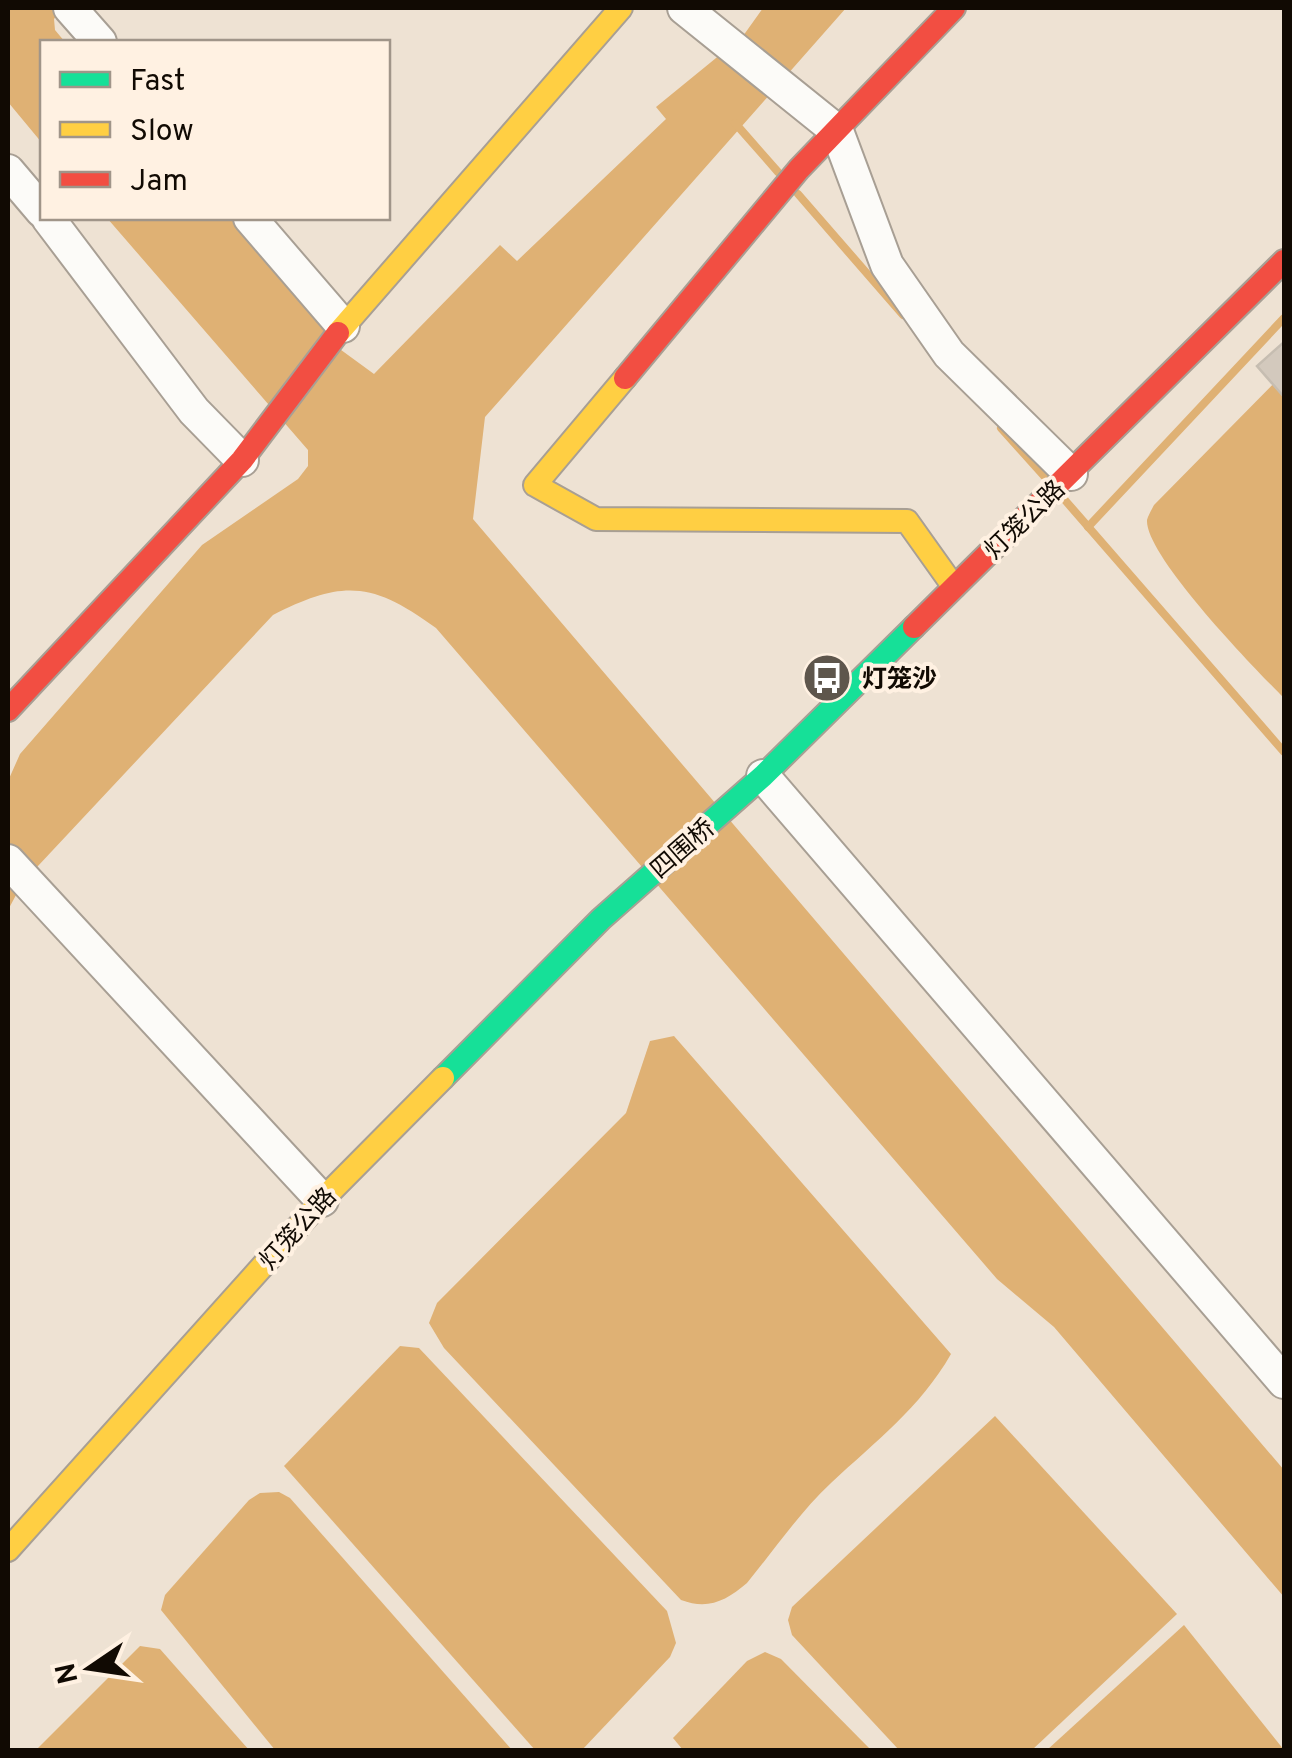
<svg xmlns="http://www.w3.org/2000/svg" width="1292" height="1758" font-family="Overpass,'Noto Sans SC',sans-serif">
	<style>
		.water { fill: #dfb174 }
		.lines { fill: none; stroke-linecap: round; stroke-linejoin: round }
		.stream { stroke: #dfb174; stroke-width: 8 }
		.building { fill: #d3c9bd; stroke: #c6bdb1; stroke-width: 2.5 }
		.street-casing { stroke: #a89f94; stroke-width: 36 }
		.fast-casing { stroke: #a89f94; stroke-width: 26 }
		.slow-casing { stroke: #a89f94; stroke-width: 26 }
		.jam-casing { stroke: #a89f94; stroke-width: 26 }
		.street { stroke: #fcfbf8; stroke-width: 32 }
		.fast { stroke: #16e098; stroke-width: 22 }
		.slow { stroke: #ffcf43; stroke-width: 22 }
		.jam { stroke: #f24e42; stroke-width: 22 }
		.labels { text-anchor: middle; stroke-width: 8; stroke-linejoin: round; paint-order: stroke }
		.street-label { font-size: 25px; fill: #110a03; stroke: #fff1e2 }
		.poi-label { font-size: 25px; font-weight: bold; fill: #110a03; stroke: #fff1e2; text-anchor: start }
	</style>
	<rect width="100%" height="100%" fill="#eee2d3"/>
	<!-- water -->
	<g class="water">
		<polygon points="8,8 62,8 54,19 55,30 65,42 42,42 42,143 8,102"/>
		<path d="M763 8H846L485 417 473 519 1284 1470V1597L1054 1327 997 1279 436 628C373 582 343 579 273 615L23 882 8 910V781L20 754 202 545 298 479 308 466V450L107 218H234L337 347 374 374 500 245 517 261 666 119 656 107 743 36Z"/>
		<path d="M1284 373V698C1257 671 1145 556 1147 520 1148 516 1152 509 1154 505Z"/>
		<path d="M674 1036 951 1354C920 1408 876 1441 831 1483 800 1512 774 1550 747 1583 726 1601 708 1610 681 1600L444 1348 429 1323 437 1303 626 1113 650 1041Z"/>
		<polygon points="400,1346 419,1348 667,1611 676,1643 670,1657 582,1750 535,1750 284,1466"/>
		<polygon points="995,1416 1177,1614 1032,1750 899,1750 792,1635 788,1620 792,1607"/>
		<polygon points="279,1492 290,1498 512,1750 275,1750 161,1610 165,1595 249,1500 260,1493"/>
		<polygon points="1184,1625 1284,1750 1047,1750"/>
		<polygon points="140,1646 160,1649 249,1750 36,1750"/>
		<polygon points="765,1652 781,1659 871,1750 683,1750 673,1738 747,1661"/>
	</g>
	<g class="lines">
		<!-- stream -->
		<g class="stream">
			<polyline points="735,123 778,172"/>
			<polyline points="798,194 903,315"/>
			<polyline points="1001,428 1045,477"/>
			<polyline points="1064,499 1284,752"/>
			<polyline points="1088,527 1284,318"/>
		</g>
	</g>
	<!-- building -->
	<polygon class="building" points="1284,342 1284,397 1257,366"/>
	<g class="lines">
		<!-- street casing -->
		<g class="street-casing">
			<g id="street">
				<polyline points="70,8 100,42"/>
				<polyline points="684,8 837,131 887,265 949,354 1071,474"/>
				<polyline points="8,171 42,211"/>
				<polyline points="48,218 194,411 242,460"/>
				<polyline points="250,218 343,326"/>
				<polyline points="763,776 1284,1382"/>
				<polyline points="8,861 322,1200"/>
			</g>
		</g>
		<!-- fast casing -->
		<g class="fast-casing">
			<polyline id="fast" points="443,1078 601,919 763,776 914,627"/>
		</g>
		<!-- slow casing -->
		<g class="slow-casing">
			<g id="slow">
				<polyline points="338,333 621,8"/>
				<polyline points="625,378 535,485 596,519 907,521 954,587"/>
				<polyline points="8,1550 322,1200 443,1078"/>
			</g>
		</g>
		<!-- jam casing -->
		<g class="jam-casing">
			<g id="jam">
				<polyline points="625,378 799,169 954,8"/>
				<polyline points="914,627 1284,261"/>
				<polyline points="8,710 242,460 338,333"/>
			</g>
		</g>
		<!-- street -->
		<use href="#street" class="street"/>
		<!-- fast -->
		<use href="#fast" class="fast"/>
		<!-- slow -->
		<use href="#slow" class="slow"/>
		<!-- jam -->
		<use href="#jam" class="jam"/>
	</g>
	<!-- icons -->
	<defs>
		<g id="bus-disc" transform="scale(2.5)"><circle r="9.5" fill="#5e564c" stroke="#fff1e2"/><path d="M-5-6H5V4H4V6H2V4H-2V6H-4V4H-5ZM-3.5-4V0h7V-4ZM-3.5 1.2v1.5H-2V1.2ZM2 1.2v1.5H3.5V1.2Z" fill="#fff"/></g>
	</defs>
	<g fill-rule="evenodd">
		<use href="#bus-disc" x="827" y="678"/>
	</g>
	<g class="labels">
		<!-- street labels -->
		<g class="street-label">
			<text transform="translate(1024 519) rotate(-44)" y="9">灯笼公路</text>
			<text transform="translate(682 848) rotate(-41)" y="9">四围桥</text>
			<text transform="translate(297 1228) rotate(-48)" y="9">灯笼公路</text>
		</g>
		<!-- poi labels -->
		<g class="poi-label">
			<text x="862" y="687">灯笼沙</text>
		</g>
	</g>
	<!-- border -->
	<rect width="1292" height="1758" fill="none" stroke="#110a03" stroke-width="20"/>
	<!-- legend -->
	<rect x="40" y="40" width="350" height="180" fill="#fff1e2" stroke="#a09589" stroke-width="2.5"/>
	<rect x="60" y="72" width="50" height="15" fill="#16e098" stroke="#a09589" stroke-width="2.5"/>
	<text x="130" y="90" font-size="30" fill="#110a03">Fast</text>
	<rect x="60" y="122" width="50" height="15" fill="#ffcf43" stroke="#a09589" stroke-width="2.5"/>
	<text x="130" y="140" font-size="30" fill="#110a03">Slow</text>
	<rect x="60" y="172" width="50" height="15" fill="#f24e42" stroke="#a09589" stroke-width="2.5"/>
	<text x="130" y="190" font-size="30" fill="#110a03">Jam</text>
	<!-- north arrow -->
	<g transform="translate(90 1668) rotate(257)" stroke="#fff1e2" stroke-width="8" paint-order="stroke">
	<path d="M0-8L18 38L0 25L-18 38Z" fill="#110a03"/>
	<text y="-15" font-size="28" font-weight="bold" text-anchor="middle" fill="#110a03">N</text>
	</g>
</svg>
